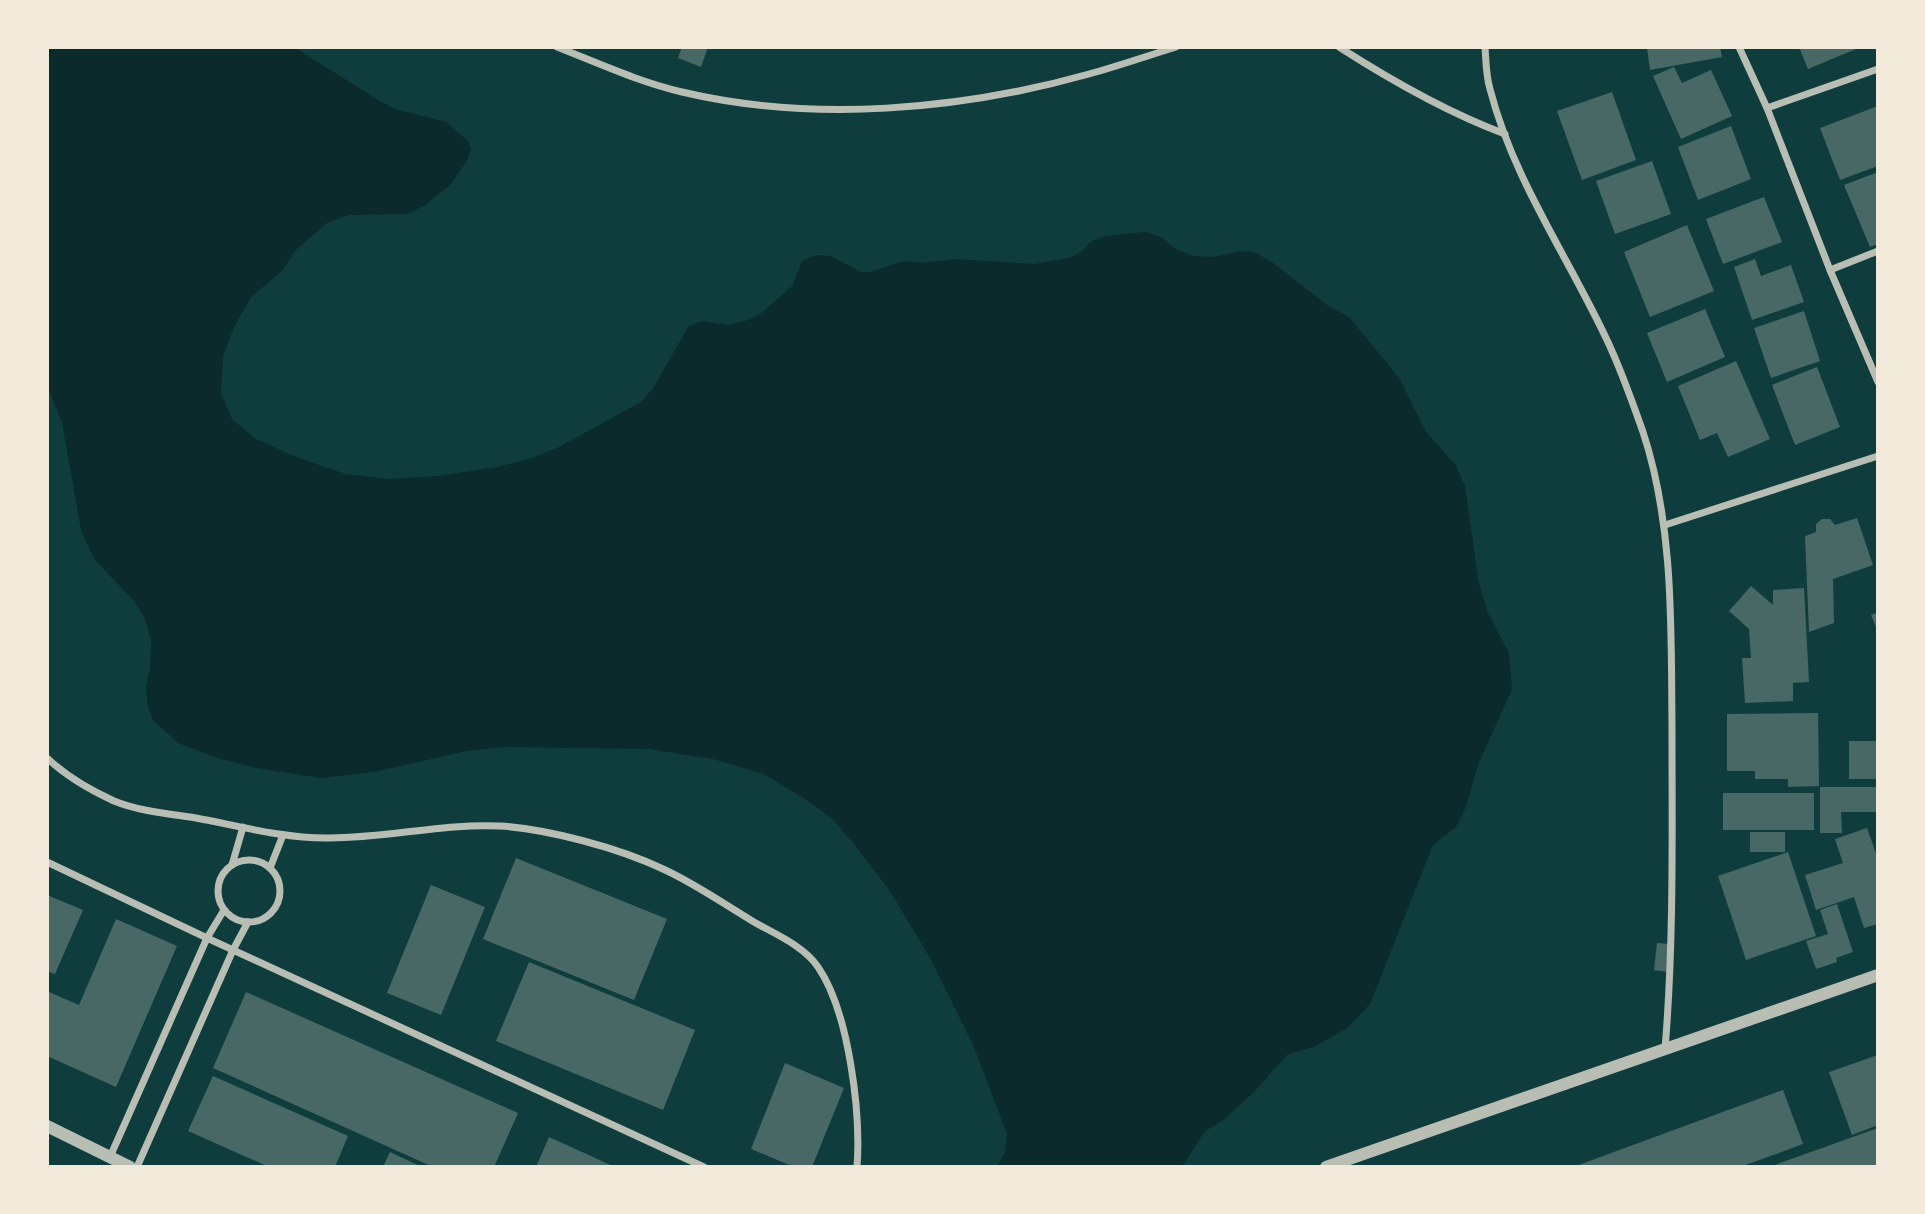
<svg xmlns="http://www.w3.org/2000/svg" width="1925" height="1214" font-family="Rubik,sans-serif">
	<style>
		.water { fill: #0a2a2b }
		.building { fill: #486865 }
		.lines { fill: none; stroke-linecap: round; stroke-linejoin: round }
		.minor { stroke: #b8beb3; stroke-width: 7 }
		.tertiary { stroke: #b8beb3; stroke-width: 12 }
	</style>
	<rect width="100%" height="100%" fill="#0f3d3e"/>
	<!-- water -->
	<polygon class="water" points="47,47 294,47 380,101 395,109 446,122 468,141 471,149 467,161 450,185 424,206 407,214 349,215 327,223 296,250 281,272 251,297 234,327 223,356 221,393 232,419 256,439 294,456 345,474 389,479 437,476 497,467 529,459 557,448 641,402 653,388 689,326 701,321 728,325 748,320 763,312 793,285 802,261 816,255 831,256 861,272 870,272 904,261 922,263 955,259 1034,264 1069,258 1081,252 1090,242 1105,236 1145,232 1161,237 1176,249 1193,256 1213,257 1242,251 1256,253 1273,263 1327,305 1349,317 1400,379 1426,432 1455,464 1465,486 1479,584 1488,613 1509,653 1512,689 1478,765 1465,809 1456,827 1433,845 1370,1004 1347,1028 1314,1047 1288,1054 1254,1092 1222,1121 1205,1131 1182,1167 997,1167 1005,1152 1007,1134 974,1047 930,958 890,891 855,845 832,819 810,802 764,774 713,759 649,749 505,747 466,751 374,772 321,778 256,768 218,758 178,743 153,720 148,707 146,688 150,667 151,640 145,619 135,602 94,559 81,530 62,423 47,385"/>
	<!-- building -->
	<g class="building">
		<polygon points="682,47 708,47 701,67 678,58"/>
		<polygon points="1647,47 1720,47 1722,57 1650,70"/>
		<polygon points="1799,47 1861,47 1808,69"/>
		<polygon points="1674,67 1682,83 1711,70 1732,116 1681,139 1653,76"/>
		<polygon points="1612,92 1636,160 1582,180 1557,111"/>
		<polygon points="1878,106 1878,166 1840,180 1820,128"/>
		<polygon points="1731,126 1751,179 1698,200 1678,147"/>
		<polygon points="1652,161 1671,214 1615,234 1596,181"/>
		<polygon points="1878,172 1878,244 1870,247 1844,185"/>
		<polygon points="1764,197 1782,242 1723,264 1706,219"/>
		<polygon points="1687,225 1714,291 1650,317 1624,252"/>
		<polygon points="1755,259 1761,276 1791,265 1804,302 1752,320 1734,267"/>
		<polygon points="1705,309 1725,357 1667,382 1647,333"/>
		<polygon points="1804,311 1820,361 1771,378 1754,328"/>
		<polygon points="1736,361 1770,439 1728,457 1717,433 1700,440 1678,386"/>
		<polygon points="1817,367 1840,427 1795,445 1772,385"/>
		<polygon points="1857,518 1873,565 1833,579 1834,623 1809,632 1805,536 1816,532 1816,524 1822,519 1830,519 1835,525"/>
		<polygon points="1751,586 1773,605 1773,590 1804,588 1809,682 1793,683 1793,701 1745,703 1742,658 1751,658 1749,629 1729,611"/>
		<polygon points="1878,612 1878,632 1871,615"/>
		<polygon points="1818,713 1819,786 1788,787 1788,779 1755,779 1755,771 1727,771 1727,714"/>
		<rect x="1849" y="741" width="29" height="38"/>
		<polygon points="1820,787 1878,787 1878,812 1841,812 1842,833 1820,833"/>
		<rect x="1723" y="793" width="91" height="37"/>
		<polygon points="1867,828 1878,859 1878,924 1864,928 1854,897 1816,910 1805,875 1843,863 1835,839"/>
		<rect x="1750" y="832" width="35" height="20"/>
		<polygon points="1788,852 1816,936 1746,960 1718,876"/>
		<polygon points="516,858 667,919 634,1000 483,939"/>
		<polygon points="431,885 485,907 441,1015 387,993"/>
		<polygon points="47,895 83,910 55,974 47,971"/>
		<polygon points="1837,904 1853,952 1836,958 1837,962 1816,969 1806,941 1828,934 1820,910"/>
		<polygon points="116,919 177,946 116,1087 47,1056 47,997 49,992 79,1005"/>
		<polygon points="1657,943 1670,944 1667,972 1654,970"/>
		<polygon points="529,962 695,1030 663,1110 496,1041"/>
		<polygon points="246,992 518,1113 494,1167 433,1167 213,1068"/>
		<polygon points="1878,1055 1878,1125 1852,1135 1829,1072"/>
		<polygon points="785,1063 844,1088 812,1167 794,1167 751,1149"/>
		<polygon points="213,1076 348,1136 335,1167 269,1167 188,1131"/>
		<polygon points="1783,1090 1803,1144 1740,1167 1573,1167"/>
		<polygon points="1878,1128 1878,1167 1772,1167 1772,1166"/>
		<polygon points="549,1137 615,1167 536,1167"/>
		<polygon points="390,1152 422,1167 383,1167"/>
	</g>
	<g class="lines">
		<!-- minor -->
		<g class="minor">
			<path d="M557 47C598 63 639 82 682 92 813 123 961 110 1089 74 1118 66 1147 56 1176 47"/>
			<path d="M1339 47C1392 81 1446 112 1505 134"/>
			<path d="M1485 47C1486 61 1486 76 1490 89 1513 179 1567 255 1606 338 1621 369 1632 401 1643 432 1674 526 1671 628 1672 726 1672 834 1674 941 1665 1049"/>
			<polyline points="1739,47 1767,108 1830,270 1878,382"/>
			<polyline points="1767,108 1878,69"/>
			<polyline points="1830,270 1878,251"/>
			<polyline points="1665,525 1878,456"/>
			<path d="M47 758C66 776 90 790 114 801 138 811 170 814 196 818 239 826 282 838 326 838 383 839 443 823 500 826 548 829 619 848 663 869 694 883 724 904 754 922 775 934 804 946 818 967 849 1012 861 1113 857 1167"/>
			<circle cx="249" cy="891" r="31"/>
			<polyline points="47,862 207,938 704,1167"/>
			<polyline points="232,865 243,827"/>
			<polyline points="270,868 283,835"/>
			<polyline points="110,1157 207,938 224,910"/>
			<polyline points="137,1167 233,950 248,922"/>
		</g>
		<!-- tertiary -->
		<g class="tertiary">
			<polyline points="47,1126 130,1167"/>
			<polyline points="1326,1167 1878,975"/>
		</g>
	</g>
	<!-- border -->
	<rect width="1925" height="1214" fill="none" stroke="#f1e9da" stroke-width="98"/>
</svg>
